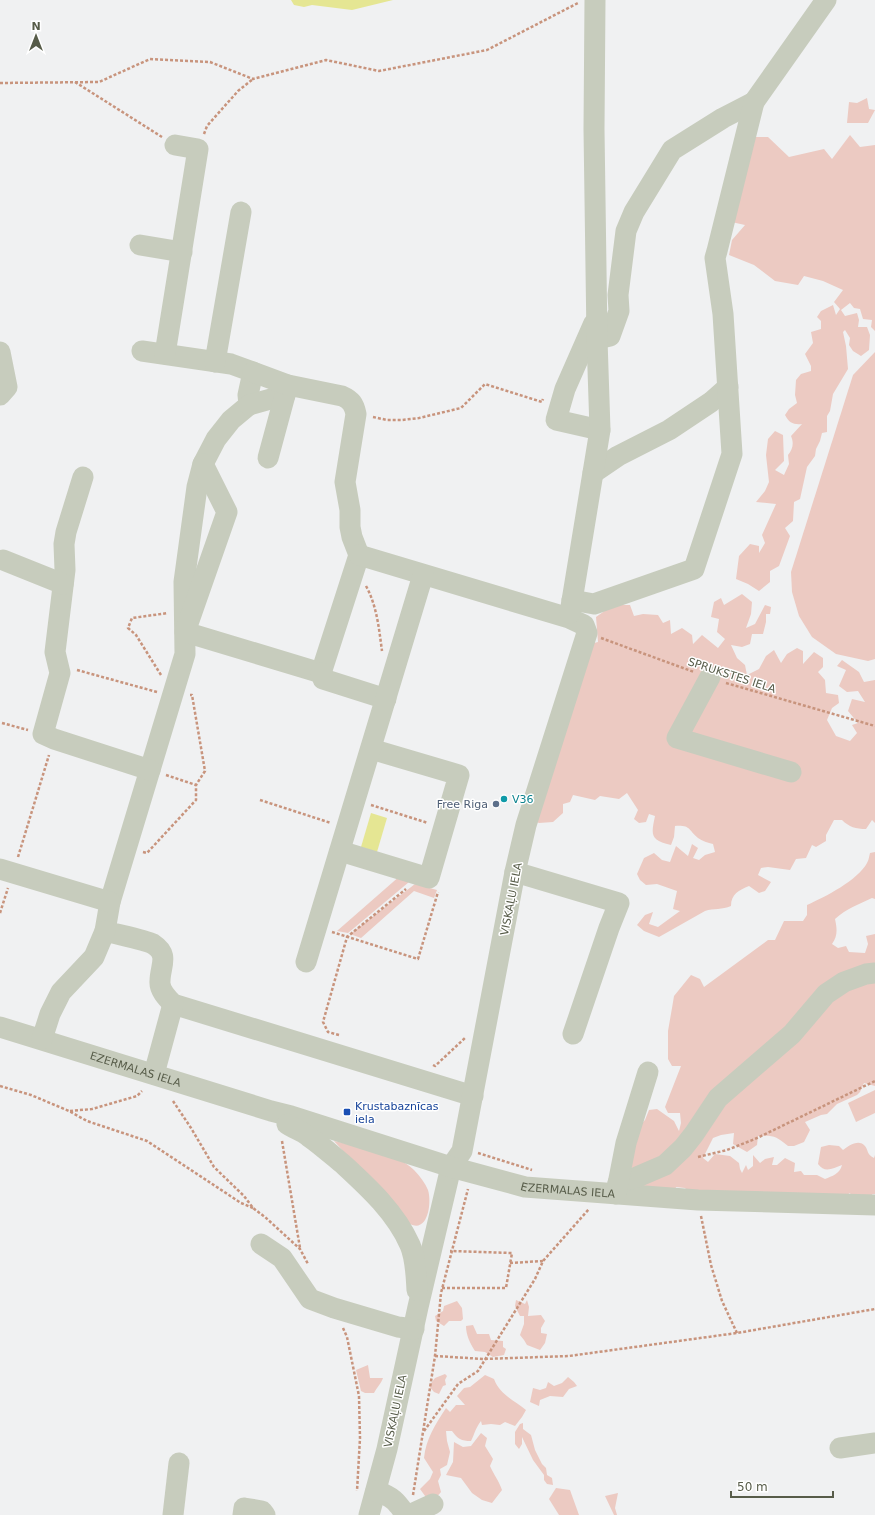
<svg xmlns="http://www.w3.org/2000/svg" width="875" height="1515" font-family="'DejaVu Sans',sans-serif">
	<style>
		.green { fill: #eccac2 }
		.water { fill: #e5e693 }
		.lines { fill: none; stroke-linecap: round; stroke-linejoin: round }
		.path { stroke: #c8947d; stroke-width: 2.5; stroke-dasharray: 3 2; stroke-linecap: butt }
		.minor { stroke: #c7ccbd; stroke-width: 21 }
		.culture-dot { fill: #0f9aa8; stroke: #fff; stroke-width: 1.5 }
		.service-dot { fill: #5c6f8a; stroke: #fff; stroke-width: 1.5 }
		.transit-dot { fill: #1a4fb4; stroke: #fff; stroke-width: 1.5 }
		.labels { text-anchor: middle; stroke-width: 3; stroke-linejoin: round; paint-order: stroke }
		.street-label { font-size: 11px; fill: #575c49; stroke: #fff }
		.culture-label { font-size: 11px; fill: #0d838f; stroke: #fff; text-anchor: start }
		.service-label { font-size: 11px; fill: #4e5e75; stroke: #fff; text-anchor: end }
		.transit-label { font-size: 11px; fill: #164399; stroke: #fff; text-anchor: start }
	</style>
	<rect width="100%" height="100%" fill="#f0f1f2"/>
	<!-- green -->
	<g class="green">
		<polygon points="867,98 869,109 875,110 868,123 847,123 849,102 857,103"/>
		<path d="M850 135 860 147 875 145V331L871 327 872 320 863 319 860 309 854 308 850 303 841 310 845 316 857 313 859 320 858 327H867L870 335 869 350 861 356 853 351 849 345 850 338 845 330 843 332 846 346 848 369 833 394 830 411 827 416V432L822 433 820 441 816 449 815 456 807 467 800 499 794 502 793 521 785 528 790 536 779 566 770 571V582L759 591 748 584 736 579 739 556 750 544 759 546V553L765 543 762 535 776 504 756 502 765 491 769 482 766 455 768 439 775 431 783 435 784 461 775 470 784 475 789 464 788 455C793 449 794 443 791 436L802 424C794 425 789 423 785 415L789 409 797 403 795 395 796 380 801 374 811 371V366L805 354 813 343 811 332 821 329V321L817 317 821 311 833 305 836 315 840 309 834 302 843 290 823 281 804 276 798 285 775 281 754 265 729 255 732 240 745 225 727 221 748 137H768L789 157 824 149 832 159Z"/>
		<polygon points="875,352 875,659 868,661 836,654 812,637 799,616 792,592 791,572 853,375"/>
		<path d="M742 594 752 602 751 614 746 628 755 624 765 605 771 607 770 614H766V622L763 634H752L750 644 742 647 731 645 737 658 745 665 747 675 759 669 766 656 774 650 781 663 787 654 797 648 803 651V664L814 652 823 658V667L818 672 825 680 826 693 838 695 839 703 832 708 827 720 836 736 850 741 857 733 852 725 858 723 848 711 852 699 865 702 858 691 847 692 839 686 846 670 837 666 842 660 859 672 864 682 875 680V823L872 820 866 829C856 829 849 827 842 820H834L826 835V841L816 847 812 845 806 858 796 859 790 870 768 867 761 868 758 875 771 882 765 891 759 893 749 886C739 890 731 894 731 906 722 910 714 908 705 911L659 937 644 931 637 925 645 915 653 912 649 924 658 927 680 911 673 909 677 891 657 884 646 885 640 880 637 874 644 858 654 853 662 860 670 862 676 846 688 856 692 844 698 848 693 858 699 860 705 855 715 852 713 844C708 843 702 841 698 838 688 830 691 825 675 826L674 837 671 845C650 840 651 835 655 816L649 814 646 822 639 823 634 819 638 810 627 793 619 799 600 796 595 800 573 795 570 802 563 804V813L553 822 539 823 530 819 590 644 598 642 596 617 613 605H630L634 616 643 614 658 615 663 623 670 620 671 634 682 628 692 635 693 644 702 635 718 648 725 639 717 632 719 619 711 617 714 602 721 598 724 605Z"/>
		<path d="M875 852V899L872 898C859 904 846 909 835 919 837 928 838 936 832 944L838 948 846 946 849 952 865 953 868 944 866 936 875 934V1086L864 1083 860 1092 857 1095 837 1104 827 1114 821 1115 805 1122 810 1130 804 1142 794 1146H788C776 1136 773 1135 758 1136L757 1145 747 1152 733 1144 734 1133 721 1135 713 1138 703 1158 708 1162 715 1154 730 1156 739 1163 740 1169 742 1173 746 1165 748 1170 753 1166V1155L760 1163 765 1159 774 1157 772 1165H777L785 1158 795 1163 794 1172 801 1171 804 1175H817L825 1179C832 1176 840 1174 842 1165 833 1168 825 1174 818 1164L821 1147 829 1145 839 1146 843 1150C848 1146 858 1139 864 1145 869 1150 866 1154 874 1158L875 1155V1194H872L874 1201H853L850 1193 847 1195 692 1196 685 1188 676 1187 675 1191 639 1202 630 1160 636 1129 645 1120 649 1110 657 1109 674 1121 679 1131 681 1123 680 1113H668L665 1107 681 1066H672L668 1059V1031L672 1008 674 996 691 975 700 979 704 987 768 940H775L784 921H803L807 915V905C825 897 858 880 867 863 869 860 869 856 870 853Z"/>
		<polygon points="401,875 409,882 348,933 337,931"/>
		<polygon points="415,884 437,890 434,898 414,891 361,938 350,934"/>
		<polygon points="875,1090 875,1113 856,1122 848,1103"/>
		<path d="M334 1141C360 1147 394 1151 414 1170 420 1176 425 1183 428 1190 432 1203 428 1233 410 1224Z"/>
		<polygon points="516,1300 525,1304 527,1300 529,1307 528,1316 541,1315 545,1321 541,1328 541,1333 547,1334 545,1343 540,1350 527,1345 524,1340 520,1335 524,1324 524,1316 520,1316 515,1306"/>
		<polygon points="457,1301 462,1308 463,1319 461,1321 449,1321 444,1326 436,1321 435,1316 443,1311 444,1306"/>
		<path d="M473 1325 477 1334H489L491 1340 503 1341V1347L506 1349 504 1355 493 1357 485 1352 475 1351C470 1343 466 1335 466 1326Z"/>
		<path d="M368 1365 370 1378H383C381 1384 377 1387 374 1393H365L361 1391 356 1370Z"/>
		<polygon points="445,1374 447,1376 445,1380 446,1385 443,1386 439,1394 434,1392 429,1386 435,1378"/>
		<path d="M485 1375 494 1379C500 1395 514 1400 526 1410L522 1417 515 1426 505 1422 500 1425 491 1424 482 1425 481 1421C475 1429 475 1433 471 1441 461 1441 458 1439 452 1431H446L447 1441 450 1452 447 1465 440 1469 441 1475 438 1481 441 1492 435 1499 428 1500 420 1489 430 1479 433 1472 424 1458C426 1439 435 1425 446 1408L450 1412 456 1405H465L457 1396 464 1388 470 1387Z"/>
		<polygon points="568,1377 574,1382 577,1386 569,1389 563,1397 550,1396 540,1400 539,1406 530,1402 533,1388 540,1390 546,1388 548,1382 554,1386 562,1383"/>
		<polygon points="523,1423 523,1429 531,1435 535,1450 542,1464 546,1468 547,1475 552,1478 553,1485 547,1484 544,1480 544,1475 533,1460 522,1437 522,1444 519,1449 515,1444 515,1432 520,1424"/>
		<path d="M481 1433 487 1438 485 1446 493 1459 490 1466C494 1475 499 1481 502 1490L492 1503 482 1500 472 1493 461 1478 446 1475 453 1462 454 1442 463 1447 471 1446Z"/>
		<polygon points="556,1488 570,1490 579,1515 559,1515 549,1499"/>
		<polygon points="618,1493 615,1508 617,1515 614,1515 605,1496"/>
	</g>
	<!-- water -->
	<g class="water">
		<polygon points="291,0 393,0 352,10 312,5 304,7 294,5"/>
		<polygon points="371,813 387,818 377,852 361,847"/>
	</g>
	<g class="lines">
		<!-- path -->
		<g class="path">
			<polyline points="75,82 162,137"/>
			<polyline points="0,83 99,82 150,59 210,62 253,79 326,60 379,71 487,50 578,3"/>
			<polyline points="204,134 207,126 238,91 253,79"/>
			<polyline points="373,417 387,420 402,420 419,418 461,408 485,384 542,402 543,399"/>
			<path d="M366 586C377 606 379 629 382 651"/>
			<polyline points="601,638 694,672"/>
			<polyline points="77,670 157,692"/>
			<polyline points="161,675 136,635 128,628 132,618 168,613"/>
			<polyline points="726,683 875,726"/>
			<polyline points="2,723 28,730"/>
			<polyline points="166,775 196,785"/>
			<polyline points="260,800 331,823"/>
			<polyline points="371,805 428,823"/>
			<polyline points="143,852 147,853 196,800 196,785 205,771 192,695 190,695"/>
			<polyline points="18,857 49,755"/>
			<polyline points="0,913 8,888"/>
			<polyline points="332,932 418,959 438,892"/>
			<polyline points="339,1035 328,1032 323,1022 347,937 406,889"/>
			<polyline points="433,1065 435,1066 465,1038"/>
			<polyline points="0,1086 31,1095 69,1111 87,1121 147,1141 241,1203 253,1208"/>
			<polyline points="173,1101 191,1128 214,1167 244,1196 253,1208 265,1217 300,1249 308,1264"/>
			<polyline points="70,1111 92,1109 137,1096 142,1091"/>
			<polyline points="282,1141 300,1248"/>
			<polyline points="478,1153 532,1170"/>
			<polyline points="698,1157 727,1150 755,1139 875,1081"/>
			<polyline points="701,1216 711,1265 722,1301 737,1333"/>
			<polyline points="510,1263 543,1261"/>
			<polyline points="442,1288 506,1288 512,1253 450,1251"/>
			<polyline points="343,1328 347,1337 359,1396 360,1438 357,1491"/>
			<polyline points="435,1356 484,1359 569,1356 737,1333 875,1309"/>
			<polyline points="424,1431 458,1384 478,1371 535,1279 543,1261 589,1209"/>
			<polyline points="413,1495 435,1356 441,1293 468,1189"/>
		</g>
		<!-- minor -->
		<g class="minor">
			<polyline points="140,245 182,252"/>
			<polyline points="594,323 565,389 556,420 600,430"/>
			<polyline points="597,339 610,336 619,311 618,295 626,231 634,212 672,150 723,118 754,102"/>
			<path d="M142 351 231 364 253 372 248 395 249 405 231 420 216 439 203 464 197 487 184 582 185 654 110 902 105 931C115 934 145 940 153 944 170 955 160 966 160 981 159 990 167 998 173 1004L473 1096"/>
			<polyline points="0,352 7,387 0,395"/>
			<polyline points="165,354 198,149 175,145"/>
			<polyline points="215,362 241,212"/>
			<polyline points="249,405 285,395 288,385"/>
			<polyline points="268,458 285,395"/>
			<path d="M203 464 227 512 185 632 321 673 359 555 352 537 350 527V510L345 482 356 414C354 404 351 400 342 396L288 385 253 372"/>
			<polyline points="593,473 618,456 669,430 711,402 728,387"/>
			<polyline points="83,477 66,532 64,544 65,570 55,652 60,673 43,734 54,739 150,770"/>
			<polyline points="359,555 569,618 584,625 587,633 526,825 515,872 462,1151 451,1167 418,1307 387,1449 369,1515"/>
			<polyline points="3,560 63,584"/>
			<polyline points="572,600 594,604 694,569 732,454 723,314 715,258 717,251 754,102 826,0"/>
			<polyline points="570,613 600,430 597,339 594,129 595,0"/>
			<polyline points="321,673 323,679 386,699"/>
			<polyline points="710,677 677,738 791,772"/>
			<polyline points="340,851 429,878 459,775 371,749"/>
			<polyline points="0,869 110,902"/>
			<polyline points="515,872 619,903 609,928 573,1034"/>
			<polyline points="306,962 423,575"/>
			<path id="s1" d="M0 1027 271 1111 291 1116 451 1167 525 1187 698 1200 875 1205"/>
			<polyline points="42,1039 50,1014 61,992 94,957 105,931"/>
			<polyline points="154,1074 173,1004"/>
			<path d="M287 1124C294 1129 302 1131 308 1136 321 1145 332 1155 344 1165 369 1188 396 1213 410 1245 416 1259 416 1275 417 1290"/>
			<polyline points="618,1183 637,1177 665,1165 683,1148 694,1134 718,1098 792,1034 826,994 844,982 866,974 875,973"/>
			<polyline points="616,1194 626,1143 648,1072"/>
			<polyline points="261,1244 282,1258 310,1299 334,1308 398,1327 414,1329"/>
			<polyline points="840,1448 875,1443"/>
			<path d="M376 1491C393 1497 396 1501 406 1515"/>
			<polyline points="173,1515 179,1463"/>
			<polyline points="243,1515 244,1508 262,1511 265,1515"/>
			<polyline points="409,1515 433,1504"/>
		</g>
	</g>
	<!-- markers -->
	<circle class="culture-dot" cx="504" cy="799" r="4"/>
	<circle class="service-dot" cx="496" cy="804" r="4"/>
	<rect class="transit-dot" x="343" y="1108" width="8" height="8" rx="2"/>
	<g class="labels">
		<!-- street labels -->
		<g class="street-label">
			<text transform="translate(732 675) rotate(18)" y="4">SPRUKSTES IELA</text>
			<text transform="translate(511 899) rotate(-79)" y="4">VISKAĻU IELA</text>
			<text dy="4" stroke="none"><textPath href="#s1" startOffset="142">EZERMALAS IELA</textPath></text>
			<text dy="4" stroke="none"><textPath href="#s1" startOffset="592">EZERMALAS IELA</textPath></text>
			<text transform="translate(395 1411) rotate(-78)" y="4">VISKAĻU IELA</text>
		</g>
		<!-- culture labels -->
		<g class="culture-label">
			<text x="512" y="803">V36</text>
		</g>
		<!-- service labels -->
		<g class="service-label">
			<text x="488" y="808">Free Riga</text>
		</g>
		<!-- transit labels -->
		<g class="transit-label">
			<text x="355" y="1110">Krustabaznīcas<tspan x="355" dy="13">iela</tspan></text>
		</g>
	</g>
	<!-- north arrow -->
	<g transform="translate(36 36)" stroke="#ffffff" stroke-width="3" paint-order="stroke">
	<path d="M0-3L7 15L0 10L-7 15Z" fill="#575c49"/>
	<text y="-6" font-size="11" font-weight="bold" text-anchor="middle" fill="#575c49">N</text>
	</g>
	<!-- scale -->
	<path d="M731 1491v6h102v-6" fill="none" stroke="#575c49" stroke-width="2"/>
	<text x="737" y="1491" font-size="12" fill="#575c49" stroke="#ffffff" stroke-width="3" paint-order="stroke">50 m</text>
</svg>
